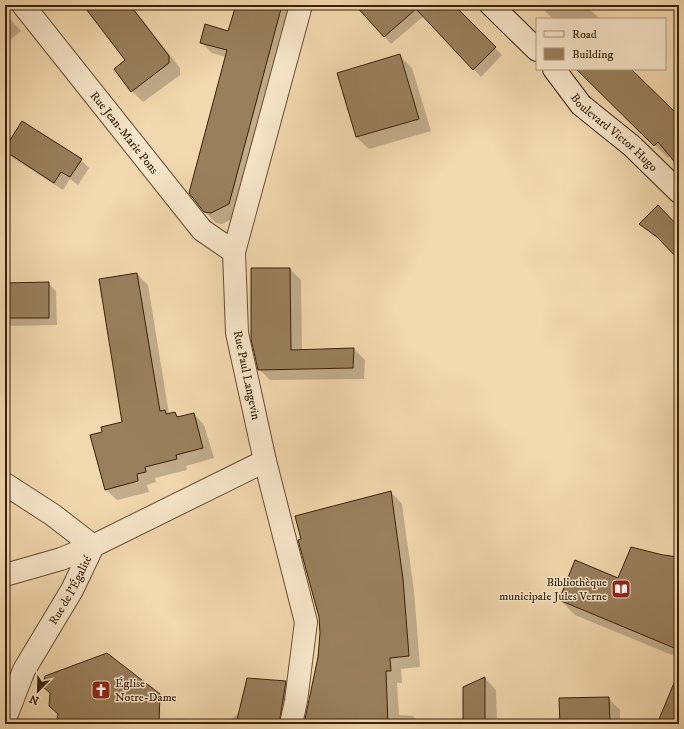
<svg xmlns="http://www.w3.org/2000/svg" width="684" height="729" font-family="'IM FELL DW Pica',serif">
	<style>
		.shadow { fill: #0003 }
		.building { fill: #99805d; stroke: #392106 }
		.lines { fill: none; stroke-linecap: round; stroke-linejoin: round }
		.street-casing { stroke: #674f30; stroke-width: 24 }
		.secondary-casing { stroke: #392106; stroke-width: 24 }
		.street { stroke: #f7e6ca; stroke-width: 22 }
		.secondary { stroke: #f7e6ca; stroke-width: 22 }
		.labels { text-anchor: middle; stroke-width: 3; stroke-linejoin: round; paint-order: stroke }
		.street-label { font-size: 12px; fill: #392106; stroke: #f7e6ca }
		.poi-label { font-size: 12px; fill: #392106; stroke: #f7e6ca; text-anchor: end }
	</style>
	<rect width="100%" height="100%" fill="#f2d8ae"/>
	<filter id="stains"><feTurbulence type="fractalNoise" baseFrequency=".005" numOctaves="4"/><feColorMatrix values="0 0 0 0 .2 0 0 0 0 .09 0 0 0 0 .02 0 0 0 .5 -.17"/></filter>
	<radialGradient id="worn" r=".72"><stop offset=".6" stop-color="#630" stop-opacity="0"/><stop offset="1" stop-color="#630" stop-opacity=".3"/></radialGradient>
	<!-- shadow -->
	<g class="shadow">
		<polygon points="84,5 131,5 180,68 180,75 143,102 132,91 126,60"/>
		<polygon points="247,5 296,5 240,215 222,224 216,223 204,211 226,57 212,53 201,42 229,32"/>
		<polygon points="356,5 451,5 502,55 481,77 424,16 391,44"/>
		<polygon points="512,5 524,5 518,11"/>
		<polygon points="539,5 585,5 600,19 553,19"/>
		<polygon points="5,13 21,31 5,44"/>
		<polygon points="400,56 412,68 431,131 369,149 356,137"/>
		<polygon points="579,69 629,69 679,118 679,169 669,156 668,158"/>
		<polygon points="5,150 81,160 89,168 78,185 70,179 63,190 13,158"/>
		<polygon points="640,224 679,228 679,258 665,244"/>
		<polygon points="290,269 301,280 302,351 354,349 365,360 364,379 270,380 259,369"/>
		<polygon points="137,274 148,285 169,414 175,413 180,418 194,414 204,425 214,458 186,466 187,470 155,478 156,482 147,485 149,492 117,500 106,490 104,432 123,422"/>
		<polygon points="48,283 56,291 57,325 5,326 5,284"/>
		<polygon points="391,492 402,504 414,591 420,667 401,669 402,683 397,683 399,715 413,716 421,724 305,724 312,684 314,684 321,633"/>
		<polygon points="668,557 679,558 679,658 575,615 560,600 618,580"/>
		<polygon points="485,678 496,690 497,721 561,721 608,698 620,710 620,724 464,724"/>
		<polygon points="285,682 297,694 293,724 209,724 228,722 240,712"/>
	</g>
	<!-- building -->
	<g class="building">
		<polygon points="83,5 130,5 169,56 169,63 131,92 114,69 125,60"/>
		<polygon points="236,5 282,5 229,204 211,213 204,212 189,193 227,50 200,43 205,24 228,31"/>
		<polygon points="355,5 454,5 496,47 473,70 416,9 384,37"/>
		<polygon points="400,54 419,119 356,137 337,73"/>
		<polygon points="576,69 631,69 679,116 679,167 658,142 654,146"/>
		<polygon points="22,121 82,159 70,177 61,172 54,183 5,151 5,148"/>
		<polygon points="658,205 679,227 679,260 657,237 639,224"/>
		<polygon points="251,268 290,268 291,350 354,348 353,368 258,370 251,339"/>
		<polygon points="137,273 160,411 165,410 166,414 175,412 177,417 194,413 203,448 176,455 177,459 145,467 146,472 137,474 138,481 105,490 90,435 102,432 101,427 122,422 99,279"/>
		<polygon points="49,282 49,318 5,318 5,283"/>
		<polygon points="391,491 403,579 409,656 390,658 391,671 386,671 388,724 304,724 318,657 320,633 319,617 298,540 301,539 295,516"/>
		<polygon points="631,547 663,555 679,557 679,650 559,600 575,560 618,578"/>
		<polygon points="107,653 160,694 159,724 56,724 58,714 49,706 50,693 43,687 45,676"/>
		<polygon points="679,671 679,724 657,724"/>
		<polygon points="485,677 485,724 463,724 463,687"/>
		<polygon points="247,678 286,681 279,724 236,724"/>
		<polygon points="609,697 610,724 560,724 559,698"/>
	</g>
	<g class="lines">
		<!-- street casing -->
		<g class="street-casing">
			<g id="street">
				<path id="s1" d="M23 5 202 230 234 252"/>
				<polyline points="5,484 53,515 93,546"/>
				<polyline points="5,575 61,559 93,546"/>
				<path id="s2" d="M5 719 24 670 72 590 93 546 265 461"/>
				<polyline points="291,724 296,701 306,622 265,461 237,333 234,252 301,5"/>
			</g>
		</g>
		<!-- secondary casing -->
		<g class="secondary-casing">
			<g id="secondary">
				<polyline points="491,5 537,50"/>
				<path id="s3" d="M554 69 581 105 632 146 679 192"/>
			</g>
		</g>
		<!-- street -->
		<use href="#street" class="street"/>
		<!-- secondary -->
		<use href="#secondary" class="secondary"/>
	</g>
	<!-- icons -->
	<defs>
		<g id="library-square" transform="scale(1)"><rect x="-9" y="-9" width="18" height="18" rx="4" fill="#8f2418" stroke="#f7e6ca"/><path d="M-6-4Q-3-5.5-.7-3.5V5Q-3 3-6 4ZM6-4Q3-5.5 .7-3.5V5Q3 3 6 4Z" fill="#fff"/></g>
		<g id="church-square" transform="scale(1)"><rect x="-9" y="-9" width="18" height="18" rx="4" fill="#8f2418" stroke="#f7e6ca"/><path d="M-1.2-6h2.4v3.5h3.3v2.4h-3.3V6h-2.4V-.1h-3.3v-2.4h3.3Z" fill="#fff"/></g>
	</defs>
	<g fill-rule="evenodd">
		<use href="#library-square" x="621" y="589"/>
		<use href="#church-square" x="101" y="690"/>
	</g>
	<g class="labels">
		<!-- street labels -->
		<g class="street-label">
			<text dy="4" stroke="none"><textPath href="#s3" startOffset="88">Boulevard Victor Hugo</textPath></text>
			<text dy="4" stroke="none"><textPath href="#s1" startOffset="163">Rue Jean-Marie Pons</textPath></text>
			<text transform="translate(247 375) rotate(78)" y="4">Rue Paul Langevin</text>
			<text dy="4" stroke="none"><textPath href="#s2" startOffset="145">Rue de l'Égalité</textPath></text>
		</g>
		<!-- poi labels -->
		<g class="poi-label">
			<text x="607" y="586">Bibliothèque<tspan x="607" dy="14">municipale Jules Verne</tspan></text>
			<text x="115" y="687" text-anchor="start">Église<tspan x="115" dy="14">Notre-Dame</tspan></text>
		</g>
	</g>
	<!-- margin -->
	<rect width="684" height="729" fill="none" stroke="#f2d8ae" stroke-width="20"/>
	<rect x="6" y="6" width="672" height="717" fill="none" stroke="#392106" stroke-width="2"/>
	<rect x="10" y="10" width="664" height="709" fill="none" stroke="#392106"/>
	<!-- legend -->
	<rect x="536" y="18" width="130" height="52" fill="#f7e6ca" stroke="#ab977c"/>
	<rect x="544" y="31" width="20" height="6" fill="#f7e6ca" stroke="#ab977c"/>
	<text x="572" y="38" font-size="12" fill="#392106">Road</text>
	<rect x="544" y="48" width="20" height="12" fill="#99805d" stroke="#ab977c"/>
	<text x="572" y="58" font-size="12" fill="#392106">Building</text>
	<!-- north arrow -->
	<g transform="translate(38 691) rotate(203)" stroke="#f7e6ca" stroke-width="3" paint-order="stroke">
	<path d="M0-3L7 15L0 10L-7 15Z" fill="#392106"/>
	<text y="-6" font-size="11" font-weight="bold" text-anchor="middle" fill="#392106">N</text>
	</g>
	<rect width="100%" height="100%" filter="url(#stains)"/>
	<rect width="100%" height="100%" fill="url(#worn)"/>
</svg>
